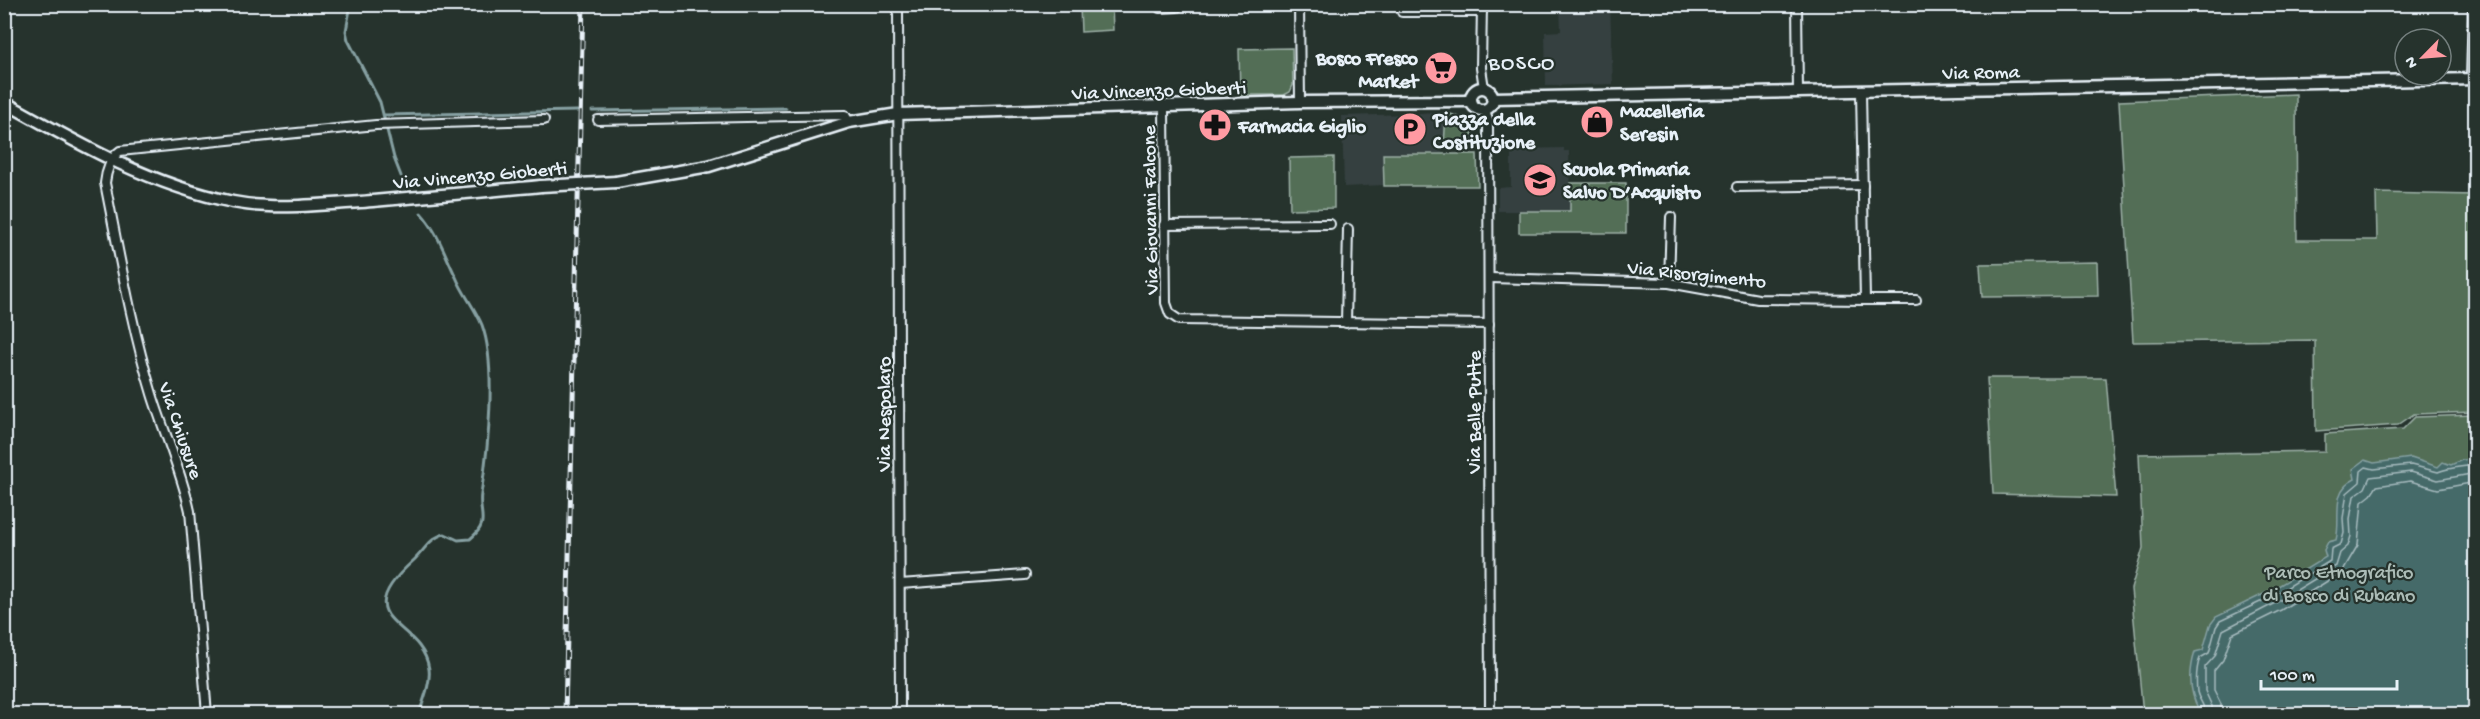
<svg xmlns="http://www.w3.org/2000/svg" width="2480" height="719" font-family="'Gochi Hand',sans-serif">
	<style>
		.built { fill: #354040 }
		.green { fill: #526e56; stroke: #9db0a7; stroke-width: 1.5 }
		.water { fill: #456a69; stroke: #86a0a2; stroke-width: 1.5 }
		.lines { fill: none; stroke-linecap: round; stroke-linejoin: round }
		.shore { stroke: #a7bbbf; stroke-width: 1.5 }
		.stream { stroke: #86a0a2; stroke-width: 3 }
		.street-casing { stroke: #e8f1f8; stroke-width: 12 }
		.secondary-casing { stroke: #e8f1f8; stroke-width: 15 }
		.street { stroke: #26332d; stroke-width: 8 }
		.secondary { stroke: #26332d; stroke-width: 10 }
		.rail-casing { stroke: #e8f1f8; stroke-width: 5 }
		.rail { stroke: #26332d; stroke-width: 3; stroke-dasharray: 9; stroke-linecap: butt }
		.secondary-bridge-casing { stroke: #e8f1f8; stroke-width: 15; stroke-linecap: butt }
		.secondary-bridge { stroke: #26332d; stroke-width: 10 }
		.labels { text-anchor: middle; stroke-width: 4.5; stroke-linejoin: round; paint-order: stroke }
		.poi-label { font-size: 20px; font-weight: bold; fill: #e8f1f8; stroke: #26332d; text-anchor: start }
		.street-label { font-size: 20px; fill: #e8f1f8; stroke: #26332d }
		.park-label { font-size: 20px; fill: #acbdb7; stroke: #26332d }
		.quarter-label { font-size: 22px; letter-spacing: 1.5px; fill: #e8f1f8; stroke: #26332d }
	</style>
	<rect width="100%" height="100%" fill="#26332d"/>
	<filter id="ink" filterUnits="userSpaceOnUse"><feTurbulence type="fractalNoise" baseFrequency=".0167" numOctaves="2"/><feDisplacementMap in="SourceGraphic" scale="12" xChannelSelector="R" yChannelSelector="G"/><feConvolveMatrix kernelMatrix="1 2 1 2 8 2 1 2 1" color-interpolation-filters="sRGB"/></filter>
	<g filter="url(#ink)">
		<!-- built -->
		<g class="built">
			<polygon points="1560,5 1610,5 1613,84 1546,86 1545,32 1561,31"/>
			<polygon points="1446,113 1442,153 1382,154 1383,185 1344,187 1342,116"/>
			<polygon points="1564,148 1564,151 1569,151 1570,211 1498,211 1498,188 1511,187 1511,149"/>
		</g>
		<!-- green -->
		<g class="green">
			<polygon points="1080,5 1112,5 1113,30 1081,32"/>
			<polygon points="1292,48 1293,85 1290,92 1284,95 1240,95 1239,49"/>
			<polygon points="2296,94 2297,240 2377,240 2376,193 2475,195 2475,412 2414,414 2398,425 2316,431 2315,340 2133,342 2119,101"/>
			<path d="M1446 113C1466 117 1474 126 1474 146H1444Z"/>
			<polygon points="1383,154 1477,154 1478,186 1384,186"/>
			<polygon points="1334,157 1334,208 1290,209 1289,158"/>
			<polygon points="1570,183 1626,183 1626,233 1519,233 1519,211 1570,211"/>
			<polygon points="2097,262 2098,296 1982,297 1980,264"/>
			<polygon points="1987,378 2106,378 2116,497 1993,494"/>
			<polygon points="2475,415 2475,714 2143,714 2131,589 2143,548 2139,454 2325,451 2325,434 2403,429 2415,417"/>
		</g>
		<!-- water -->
		<path class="water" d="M2411 458 2438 467 2443 462 2451 465 2462 460 2475 459V714H2197L2199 710C2189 692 2189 671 2195 652L2203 650 2210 625 2216 617 2270 591 2326 557 2324 550 2328 542 2336 540C2342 518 2329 491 2355 479L2353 469 2365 460 2374 463Z"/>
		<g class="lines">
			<!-- shore -->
			<g class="shore">
				<path d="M2204 714C2206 705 2199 701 2197 692 2196 681 2196 668 2200 658L2209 653 2216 627 2220 621 2273 596 2330 561 2331 549 2341 544 2344 533 2343 518 2347 493 2360 482 2361 471 2366 467 2374 469 2411 465 2438 472C2445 469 2466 466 2476 465"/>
				<polyline points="2212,714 2212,706 2205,691 2205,667 2215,656 2223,630 2277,602 2336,566 2340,553 2348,546 2351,536 2350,519 2354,496 2365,488 2370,477 2411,472 2438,480 2476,473"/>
				<polyline points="2221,714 2221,704 2214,690 2214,671 2223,660 2232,634 2281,610 2342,572 2358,545 2362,502 2371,495 2377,486 2410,481 2438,489 2476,482"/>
			</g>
			<!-- stream -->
			<g class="stream">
				<polyline points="351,4 346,31 348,40 380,102 394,158 401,176"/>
				<polyline points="592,111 786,108"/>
				<polyline points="384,115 577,111"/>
				<path d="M419 714C423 701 431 683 429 669 422 619 343 624 413 561 424 551 430 537 445 534L458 540 470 539C491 522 478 514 481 494 488 450 497 366 482 325 475 308 463 294 456 277 445 255 438 232 421 213"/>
			</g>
			<!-- street casing -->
			<g class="street-casing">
				<g id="street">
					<polyline points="898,4 900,714"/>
					<polyline points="1158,4 1160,8 1177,7 1182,4"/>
					<polyline points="1299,4 1300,102"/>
					<polyline points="1482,4 1481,68 1484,88"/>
					<polyline points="1797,4 1798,93"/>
					<polyline points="1402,12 1482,12"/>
					<polyline points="2471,79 2473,4"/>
					<polyline points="1164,108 1166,303 1170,314 1179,320 1489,324"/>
					<polyline points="1485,109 1488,120 1490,714"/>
					<polyline points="598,120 845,115 849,122"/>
					<polyline points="1737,187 1863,185"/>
					<polyline points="1164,225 1330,224"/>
					<polyline points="1490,278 1669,283 1758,299 1865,300 1861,92"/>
					<polyline points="1669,283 1671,217"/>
					<polyline points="1865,300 1916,300"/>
					<polyline points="1346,323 1348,229"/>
					<polyline points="900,584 1025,575"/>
					<path d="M207 714 190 511C181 470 164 433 152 394 131 325 119 253 105 183 106 172 111 157 120 151L376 125 544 120"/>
				</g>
			</g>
			<!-- secondary casing -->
			<g class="secondary-casing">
				<g id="secondary">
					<circle cx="1482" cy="99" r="11"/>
					<polyline points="1492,98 2476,79"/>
					<path d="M4 102C77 143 150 185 233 202 273 210 319 205 360 202 420 197 481 192 541 186"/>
					<polyline points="616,182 709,166 849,122 898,114 1300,102 1471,101"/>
				</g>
			</g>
			<!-- street -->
			<use href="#street" class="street"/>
			<!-- secondary -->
			<use href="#secondary" class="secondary"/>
			<!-- rail casing -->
			<g class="rail-casing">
				<polyline id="rail" points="565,714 583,4"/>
			</g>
			<!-- rail -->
			<use href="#rail" class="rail"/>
			<!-- secondary-bridge casing -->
			<g class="secondary-bridge-casing">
				<polyline id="secondary-bridge" points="541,186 616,182"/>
			</g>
			<!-- secondary-bridge -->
			<use href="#secondary-bridge" class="secondary-bridge"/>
		</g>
	</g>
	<!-- icons -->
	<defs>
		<g id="supermarket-disc" transform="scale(1.725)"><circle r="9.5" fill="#ff9aa2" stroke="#26332d"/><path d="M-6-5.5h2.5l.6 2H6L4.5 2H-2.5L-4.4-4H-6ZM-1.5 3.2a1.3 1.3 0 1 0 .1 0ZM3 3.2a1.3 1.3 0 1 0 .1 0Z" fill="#111"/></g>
		<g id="shop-disc" transform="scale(1.725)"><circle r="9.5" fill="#ff9aa2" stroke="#26332d"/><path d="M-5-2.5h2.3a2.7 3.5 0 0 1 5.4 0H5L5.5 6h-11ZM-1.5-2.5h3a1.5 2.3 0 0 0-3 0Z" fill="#111"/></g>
		<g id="pharmacy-disc" transform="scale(1.725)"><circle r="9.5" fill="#ff9aa2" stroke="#26332d"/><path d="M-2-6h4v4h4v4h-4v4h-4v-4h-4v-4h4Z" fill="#111"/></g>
		<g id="parking-disc" transform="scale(1.725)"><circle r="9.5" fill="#ff9aa2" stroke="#26332d"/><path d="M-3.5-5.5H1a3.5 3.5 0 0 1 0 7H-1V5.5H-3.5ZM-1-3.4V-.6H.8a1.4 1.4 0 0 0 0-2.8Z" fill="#111"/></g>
		<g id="school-disc" transform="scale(1.725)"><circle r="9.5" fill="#ff9aa2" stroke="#26332d"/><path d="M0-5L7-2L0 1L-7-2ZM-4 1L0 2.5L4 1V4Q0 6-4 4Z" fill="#111"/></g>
	</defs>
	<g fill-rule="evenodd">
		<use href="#supermarket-disc" x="1441" y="68"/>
		<use href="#shop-disc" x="1597" y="122"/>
		<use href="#pharmacy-disc" x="1215" y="125"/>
		<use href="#parking-disc" x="1410" y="129"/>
		<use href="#school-disc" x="1540" y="180"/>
	</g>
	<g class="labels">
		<!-- poi labels -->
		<g class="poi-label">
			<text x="1418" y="64" text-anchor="end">Bosco Fresco<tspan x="1418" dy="23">Market</tspan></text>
			<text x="1620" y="117">Macelleria<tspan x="1620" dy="23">Seresin</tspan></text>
			<text x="1433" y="125">Piazza della<tspan x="1433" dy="23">Costituzione</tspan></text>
			<text x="1238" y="132">Farmacia Giglio</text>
			<text x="1563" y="175">Scuola Primaria<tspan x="1563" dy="23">Salvo D’Acquisto</tspan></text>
		</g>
		<!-- street labels -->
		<g class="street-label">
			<text transform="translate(1981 71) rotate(-1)" y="7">Via Roma</text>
			<text transform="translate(1159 89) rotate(-2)" y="7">Via Vincenzo Gioberti</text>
			<text transform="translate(480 174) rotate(-5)" y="7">Via Vincenzo Gioberti</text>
			<text transform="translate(1149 210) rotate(-91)" y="7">Via Giovanni Falcone</text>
			<text transform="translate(1697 273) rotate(6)" y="7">Via Risorgimento</text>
			<text transform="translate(1473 412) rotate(-90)" y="7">Via Belle Putte</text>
			<text transform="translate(883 414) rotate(-90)" y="7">Via Nespolaro</text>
			<text transform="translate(182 430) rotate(71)" y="7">Via Chiusure</text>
		</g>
		<!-- park labels -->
		<g class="park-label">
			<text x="2339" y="578">Parco Etnografico<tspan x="2339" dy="23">di Bosco di Rubano</tspan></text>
		</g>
		<!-- quarter labels -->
		<g class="quarter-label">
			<text x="1522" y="69">BOSCO</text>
		</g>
	</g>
	<!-- margin -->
	<rect width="2480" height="719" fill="none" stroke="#26332d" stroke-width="24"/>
	<rect x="12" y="12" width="2456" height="695" fill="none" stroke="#e8f1f8" stroke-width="2" filter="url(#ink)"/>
	<!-- north arrow -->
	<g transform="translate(2423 57) rotate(245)"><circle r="28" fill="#26332d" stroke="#747f7e" stroke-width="1.5"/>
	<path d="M0-4.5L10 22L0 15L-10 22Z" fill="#ff9aa2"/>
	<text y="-9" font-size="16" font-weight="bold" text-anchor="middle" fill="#e8f1f8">N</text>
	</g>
	<!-- scale -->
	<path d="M2261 680v9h136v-9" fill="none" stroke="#e8f1f8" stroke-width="3"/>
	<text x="2270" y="680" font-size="18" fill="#e8f1f8" stroke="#26332d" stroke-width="4.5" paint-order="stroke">100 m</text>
</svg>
